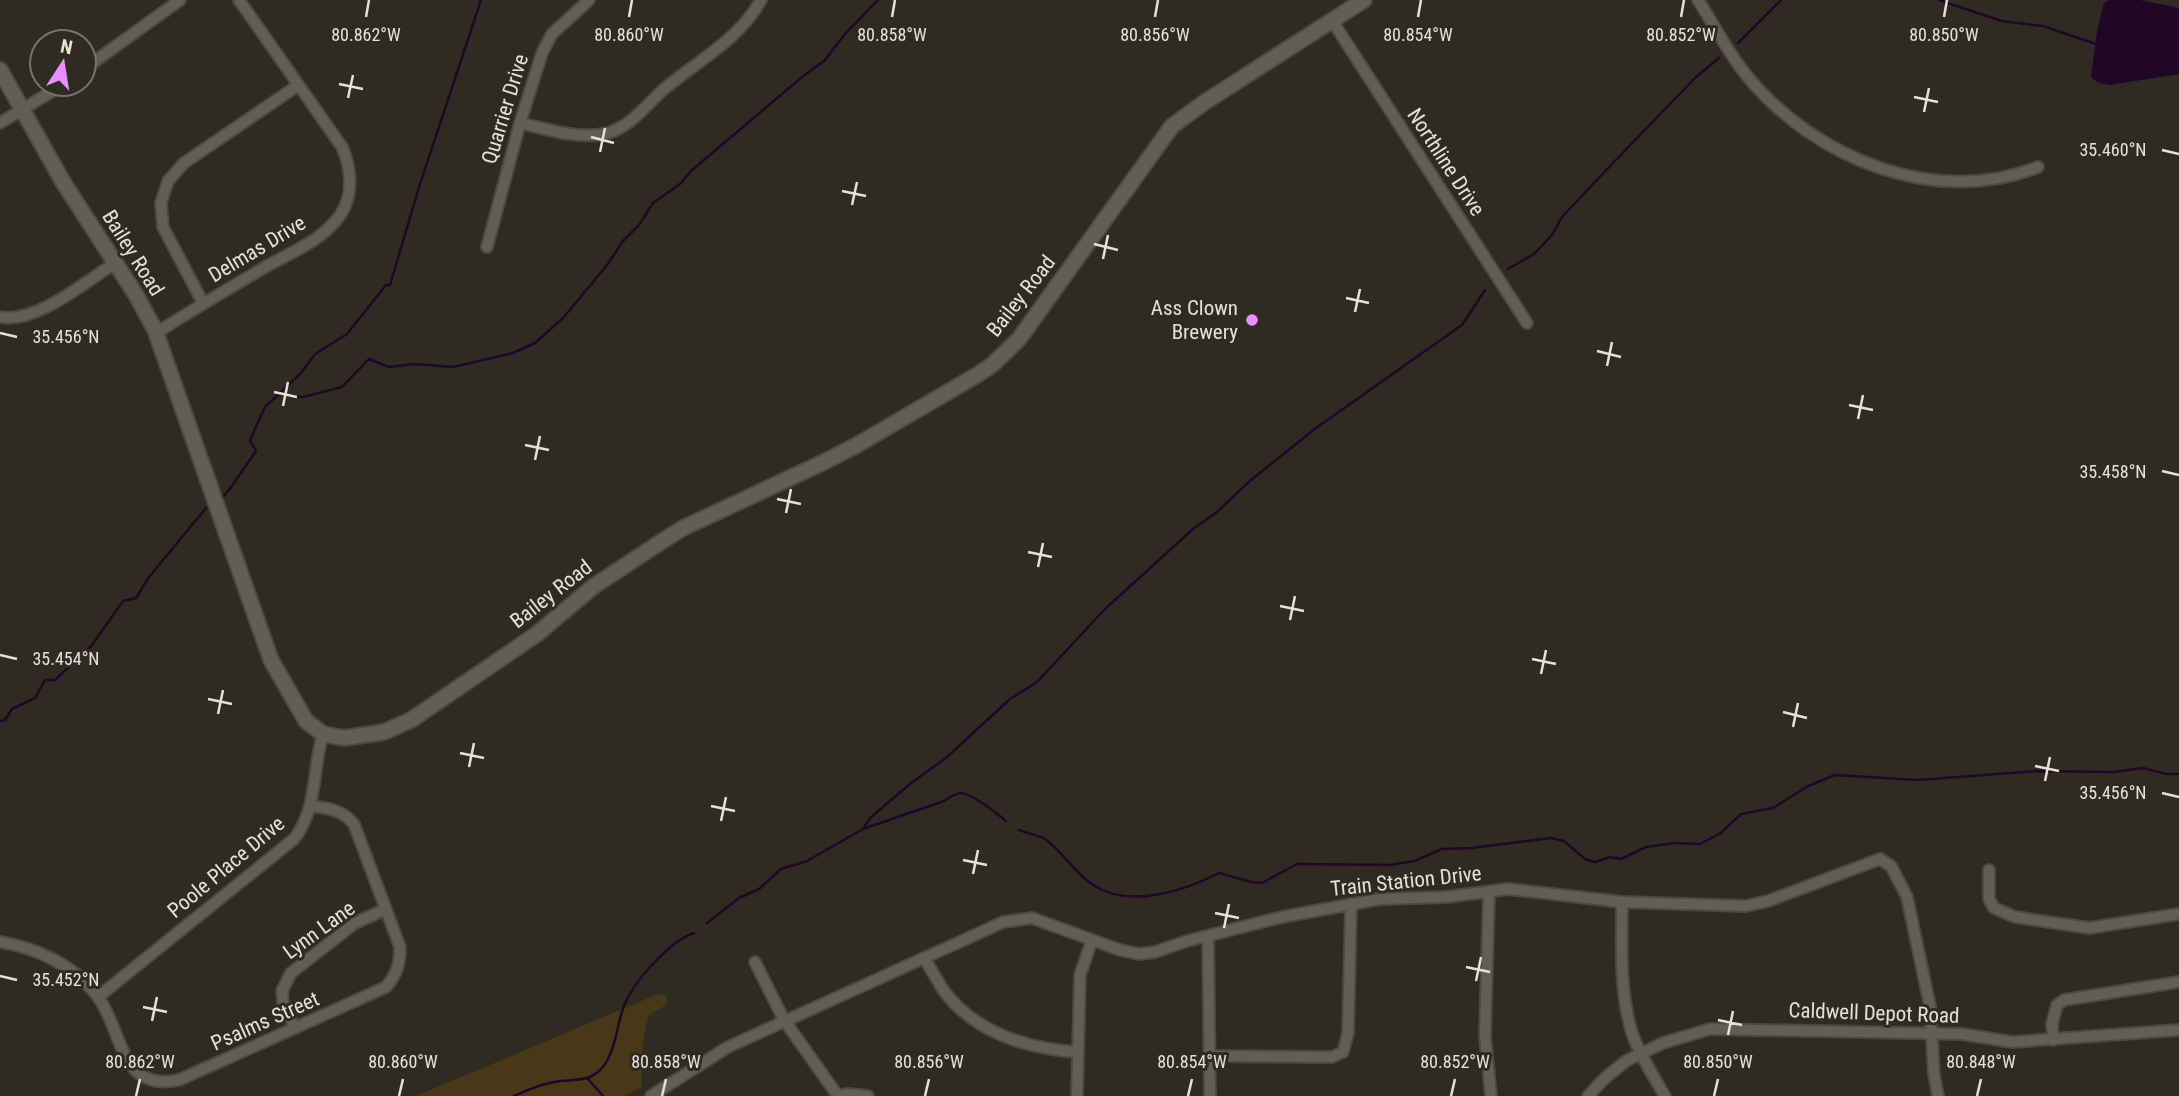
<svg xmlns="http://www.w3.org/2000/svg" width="2179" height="1096" font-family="'Roboto Condensed',sans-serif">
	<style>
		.green { fill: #473817 }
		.water { fill: #200726 }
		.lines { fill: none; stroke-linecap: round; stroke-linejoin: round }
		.stream { stroke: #200726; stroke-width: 2.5 }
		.minor-casing { stroke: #4d4941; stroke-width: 14 }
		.tertiary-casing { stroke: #4d4941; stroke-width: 18 }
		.minor { stroke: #635e53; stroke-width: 10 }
		.tertiary { stroke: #635e53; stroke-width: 14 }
		.ticks { fill: none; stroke: #e4e1da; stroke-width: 2.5 }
		.poi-dot { fill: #e98efe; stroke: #302b22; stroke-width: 2.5 }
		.labels { text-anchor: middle; stroke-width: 6; stroke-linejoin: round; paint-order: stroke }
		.street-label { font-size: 21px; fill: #e4e1da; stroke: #302b22 }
		.poi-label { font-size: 21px; fill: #e4e1da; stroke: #302b22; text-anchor: end }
		.ticks-label { font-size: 18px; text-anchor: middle; fill: #e4e1da; stroke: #302b22; stroke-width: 6; stroke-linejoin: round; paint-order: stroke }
	</style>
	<rect width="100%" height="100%" fill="#302b22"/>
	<!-- green -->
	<path class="green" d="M658 994 667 996 666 1005 649 1015C642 1040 641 1062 642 1087L625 1096H416Z"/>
	<!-- water -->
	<polygon class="water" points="2109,0 2140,0 2179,8 2179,74 2110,85 2099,83 2091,77 2097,31 2104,3"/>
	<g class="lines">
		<!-- stream -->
		<g class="stream">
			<polyline points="1939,0 2002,21 2043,26 2096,44"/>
			<polyline points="1738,43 1781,0"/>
			<polyline points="1508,269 1534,254 1552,235 1562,217 1612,164 1695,78 1719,58"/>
			<polyline points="278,394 303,397 342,387 369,359 389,367 414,364 453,367 513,353 535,343 563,318 608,264 622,242 639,225 653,203 680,184 691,171 802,77 825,60 845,34 878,0"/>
			<polyline points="220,500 229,490 256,451 250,440 265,407 301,373 315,354 347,334 386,285 390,285 420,184 481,0"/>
			<polyline points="0,721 5,720 12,709 35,698 45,680 55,680 92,645 123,601 136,598 149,577 206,508"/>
			<polyline points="863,829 870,818 910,784 947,757 1010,699 1037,682 1105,609 1193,529 1217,512 1251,480 1316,428 1462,325 1485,290"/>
			<path d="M1019 830C1027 833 1038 835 1045 839 1063 852 1075 873 1093 885 1129 909 1184 891 1219 873L1252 882 1262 883 1297 864 1390 865 1414 861 1442 849 1471 848 1551 838 1564 841 1585 859 1595 862 1610 857 1621 859 1646 847 1675 843 1700 844 1721 833 1741 814 1773 808 1808 786 1835 775 1918 780 2038 771 2113 772 2143 768 2166 774H2179"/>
			<path d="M707 923 739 898 759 889 781 869 807 861 863 829 944 801C949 798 955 793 961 793 971 793 998 814 1006 821"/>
			<polyline points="588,1079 603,1096"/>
			<path d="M514 1096C529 1089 544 1083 560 1081 575 1079 588 1082 600 1070 616 1054 616 1026 624 1006 633 982 670 941 694 933"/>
		</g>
		<!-- minor casing -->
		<g class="minor-casing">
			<g id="minor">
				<path d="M1698 0C1714 25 1728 53 1747 76 1814 158 1935 208 2038 167"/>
				<polyline points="1333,22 1527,323"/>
				<polyline points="84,69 180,0"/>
				<polyline points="0,123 64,84"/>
				<path d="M520 123C547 129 575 139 604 134 629 129 645 106 663 90 697 61 739 40 761 0"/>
				<polyline points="487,247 520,123 542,53 552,34 589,0"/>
				<polyline points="203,303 163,227 161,203 168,181 184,163 297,86"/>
				<path d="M0 317C36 324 85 282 115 263"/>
				<path d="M156 333C191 311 226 290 262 269 289 253 323 241 341 214 354 193 351 168 342 147L239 0"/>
				<polyline points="1989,870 1989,899 1994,908 2015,917 2089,928 2179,914"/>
				<polyline points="1489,892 1485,1036 1491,1096"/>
				<path d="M1622 902C1622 946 1619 990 1632 1033 1640 1055 1653 1076 1665 1096"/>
				<polyline points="1208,936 1210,1096"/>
				<path d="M0 942C36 948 75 965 98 997 124 1033 119 1092 179 1080L386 987C397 974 400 964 400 947L354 824C342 810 329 808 311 806"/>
				<path d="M924 958C931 969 937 980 944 991 975 1033 1028 1049 1078 1052"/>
				<polyline points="755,962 784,1020 838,1096"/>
				<path d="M98 997 294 839C318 809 312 769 323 734"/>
				<polyline points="295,1028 283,1002 282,991 291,973 355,923 386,909"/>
				<polyline points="2053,1040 2052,1024 2057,1005 2064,1000 2179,982"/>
				<polyline points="1211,1056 1332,1057 1343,1052 1348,1033 1351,904"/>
				<polyline points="651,1096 728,1047 977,934 1003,922 1032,918 1120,950 1139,954 1155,952 1187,941 1282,917 1380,899 1446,897 1508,889 1622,902 1746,906 1768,901 1880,859 1891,866 1907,897 1930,1006 1934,1074 1938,1096"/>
				<polyline points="838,1096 848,1094 868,1096"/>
				<polyline points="1077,1096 1080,975 1092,940"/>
				<polyline points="1588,1096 1605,1078 1626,1061 1663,1043 1710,1029 1962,1034 2012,1042 2179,1030"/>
			</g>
		</g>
		<!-- tertiary casing -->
		<g class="tertiary-casing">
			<polyline id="tertiary" points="0,70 63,182 136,295 155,330 271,660 306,721 323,734 344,738 384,732 411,720 537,634 594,586 664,540 683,528 822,463 857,445 977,375 992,365 1019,339 1172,126 1205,102 1364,0"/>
		</g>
		<!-- minor -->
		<use href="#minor" class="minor"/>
		<!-- tertiary -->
		<use href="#tertiary" class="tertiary"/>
	</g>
	<!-- ticks -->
	<path class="ticks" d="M366 17 369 0M629 17 632 0M892 17 895 0M1155 17 1158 0M1418 17 1421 0M1681 17 1684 0M1944 17 1947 0M339 84 363 89M1914 97 1938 102M348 98 353 75M1924 112 1929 88M591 137 614 143M2162 150 2179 154M600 152 605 128M842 191 866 196M852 205 857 182M1094 244 1118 250M1103 259 1108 235M1346 298 1369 303M1355 312 1360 289M0 333 17 337M1597 351 1621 357M1607 366 1612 342M274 392 297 397M1849 405 1873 410M283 406 288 382M1858 419 1863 395M525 445 549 450M535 460 540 436M2162 471 2179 475M777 499 801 504M786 513 791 489M1028 552 1052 557M1038 567 1043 543M1280 606 1304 611M1290 620 1295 596M0 655 17 659M1532 659 1556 664M1541 674 1546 650M208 699 232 704M1783 712 1807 718M218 714 223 690M1793 727 1798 703M460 753 484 758M2035 766 2059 771M469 767 474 743M2045 781 2050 757M2162 793 2179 797M711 806 735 811M721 821 726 797M963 860 987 865M973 874 978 850M1215 913 1239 918M1224 928 1229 904M1466 967 1490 972M0 976 17 980M1476 981 1481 957M143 1007 167 1012M1718 1020 1742 1025M152 1021 157 997M1728 1035 1733 1011M136 1096 140 1079M399 1096 403 1079M662 1096 666 1079M925 1096 929 1079M1188 1096 1192 1079M1451 1096 1455 1079M1714 1096 1718 1079M1977 1096 1981 1079"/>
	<!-- markers -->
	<circle class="poi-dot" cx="1252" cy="320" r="7"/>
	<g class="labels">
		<!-- street labels -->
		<g class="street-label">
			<text transform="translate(505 109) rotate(-73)" y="7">Quarrier Drive</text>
			<text transform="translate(1446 162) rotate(57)" y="7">Northline Drive</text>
			<text transform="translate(257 249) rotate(-31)" y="7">Delmas Drive</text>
			<text transform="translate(133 253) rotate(58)" y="7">Bailey Road</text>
			<text transform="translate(1021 296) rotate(-52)" y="7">Bailey Road</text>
			<text transform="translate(551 594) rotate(-38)" y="7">Bailey Road</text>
			<text transform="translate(226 867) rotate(-40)" y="7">Poole Place Drive</text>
			<text transform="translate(1406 881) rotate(-6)" y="7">Train Station Drive</text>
			<text transform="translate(319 930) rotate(-36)" y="7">Lynn Lane</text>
			<text transform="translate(1874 1013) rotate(2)" y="7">Caldwell Depot Road</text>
			<text transform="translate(265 1021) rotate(-24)" y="7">Psalms Street</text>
		</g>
		<!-- poi labels -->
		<g class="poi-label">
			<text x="1238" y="315">Ass Clown<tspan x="1238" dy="24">Brewery</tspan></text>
		</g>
	</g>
	<g class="ticks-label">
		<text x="366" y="41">80.862°W</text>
		<text x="629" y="41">80.860°W</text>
		<text x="892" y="41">80.858°W</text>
		<text x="1155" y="41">80.856°W</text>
		<text x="1418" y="41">80.854°W</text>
		<text x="1681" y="41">80.852°W</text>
		<text x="1944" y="41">80.850°W</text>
		<text x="2113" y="156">35.460°N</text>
		<text x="66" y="343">35.456°N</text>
		<text x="2113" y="478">35.458°N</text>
		<text x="66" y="665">35.454°N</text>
		<text x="2113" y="799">35.456°N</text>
		<text x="66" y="986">35.452°N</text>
		<text x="140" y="1068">80.862°W</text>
		<text x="403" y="1068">80.860°W</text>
		<text x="666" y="1068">80.858°W</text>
		<text x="929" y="1068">80.856°W</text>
		<text x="1192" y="1068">80.854°W</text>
		<text x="1455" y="1068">80.852°W</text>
		<text x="1718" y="1068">80.850°W</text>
		<text x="1981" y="1068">80.848°W</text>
	</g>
	<!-- north arrow -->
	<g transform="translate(63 63) rotate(12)"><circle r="33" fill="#302b22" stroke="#78746c" stroke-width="2"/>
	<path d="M0-5L12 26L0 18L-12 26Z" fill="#e98efe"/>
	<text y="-10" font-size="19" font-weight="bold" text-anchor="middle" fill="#e4e1da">N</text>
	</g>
</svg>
